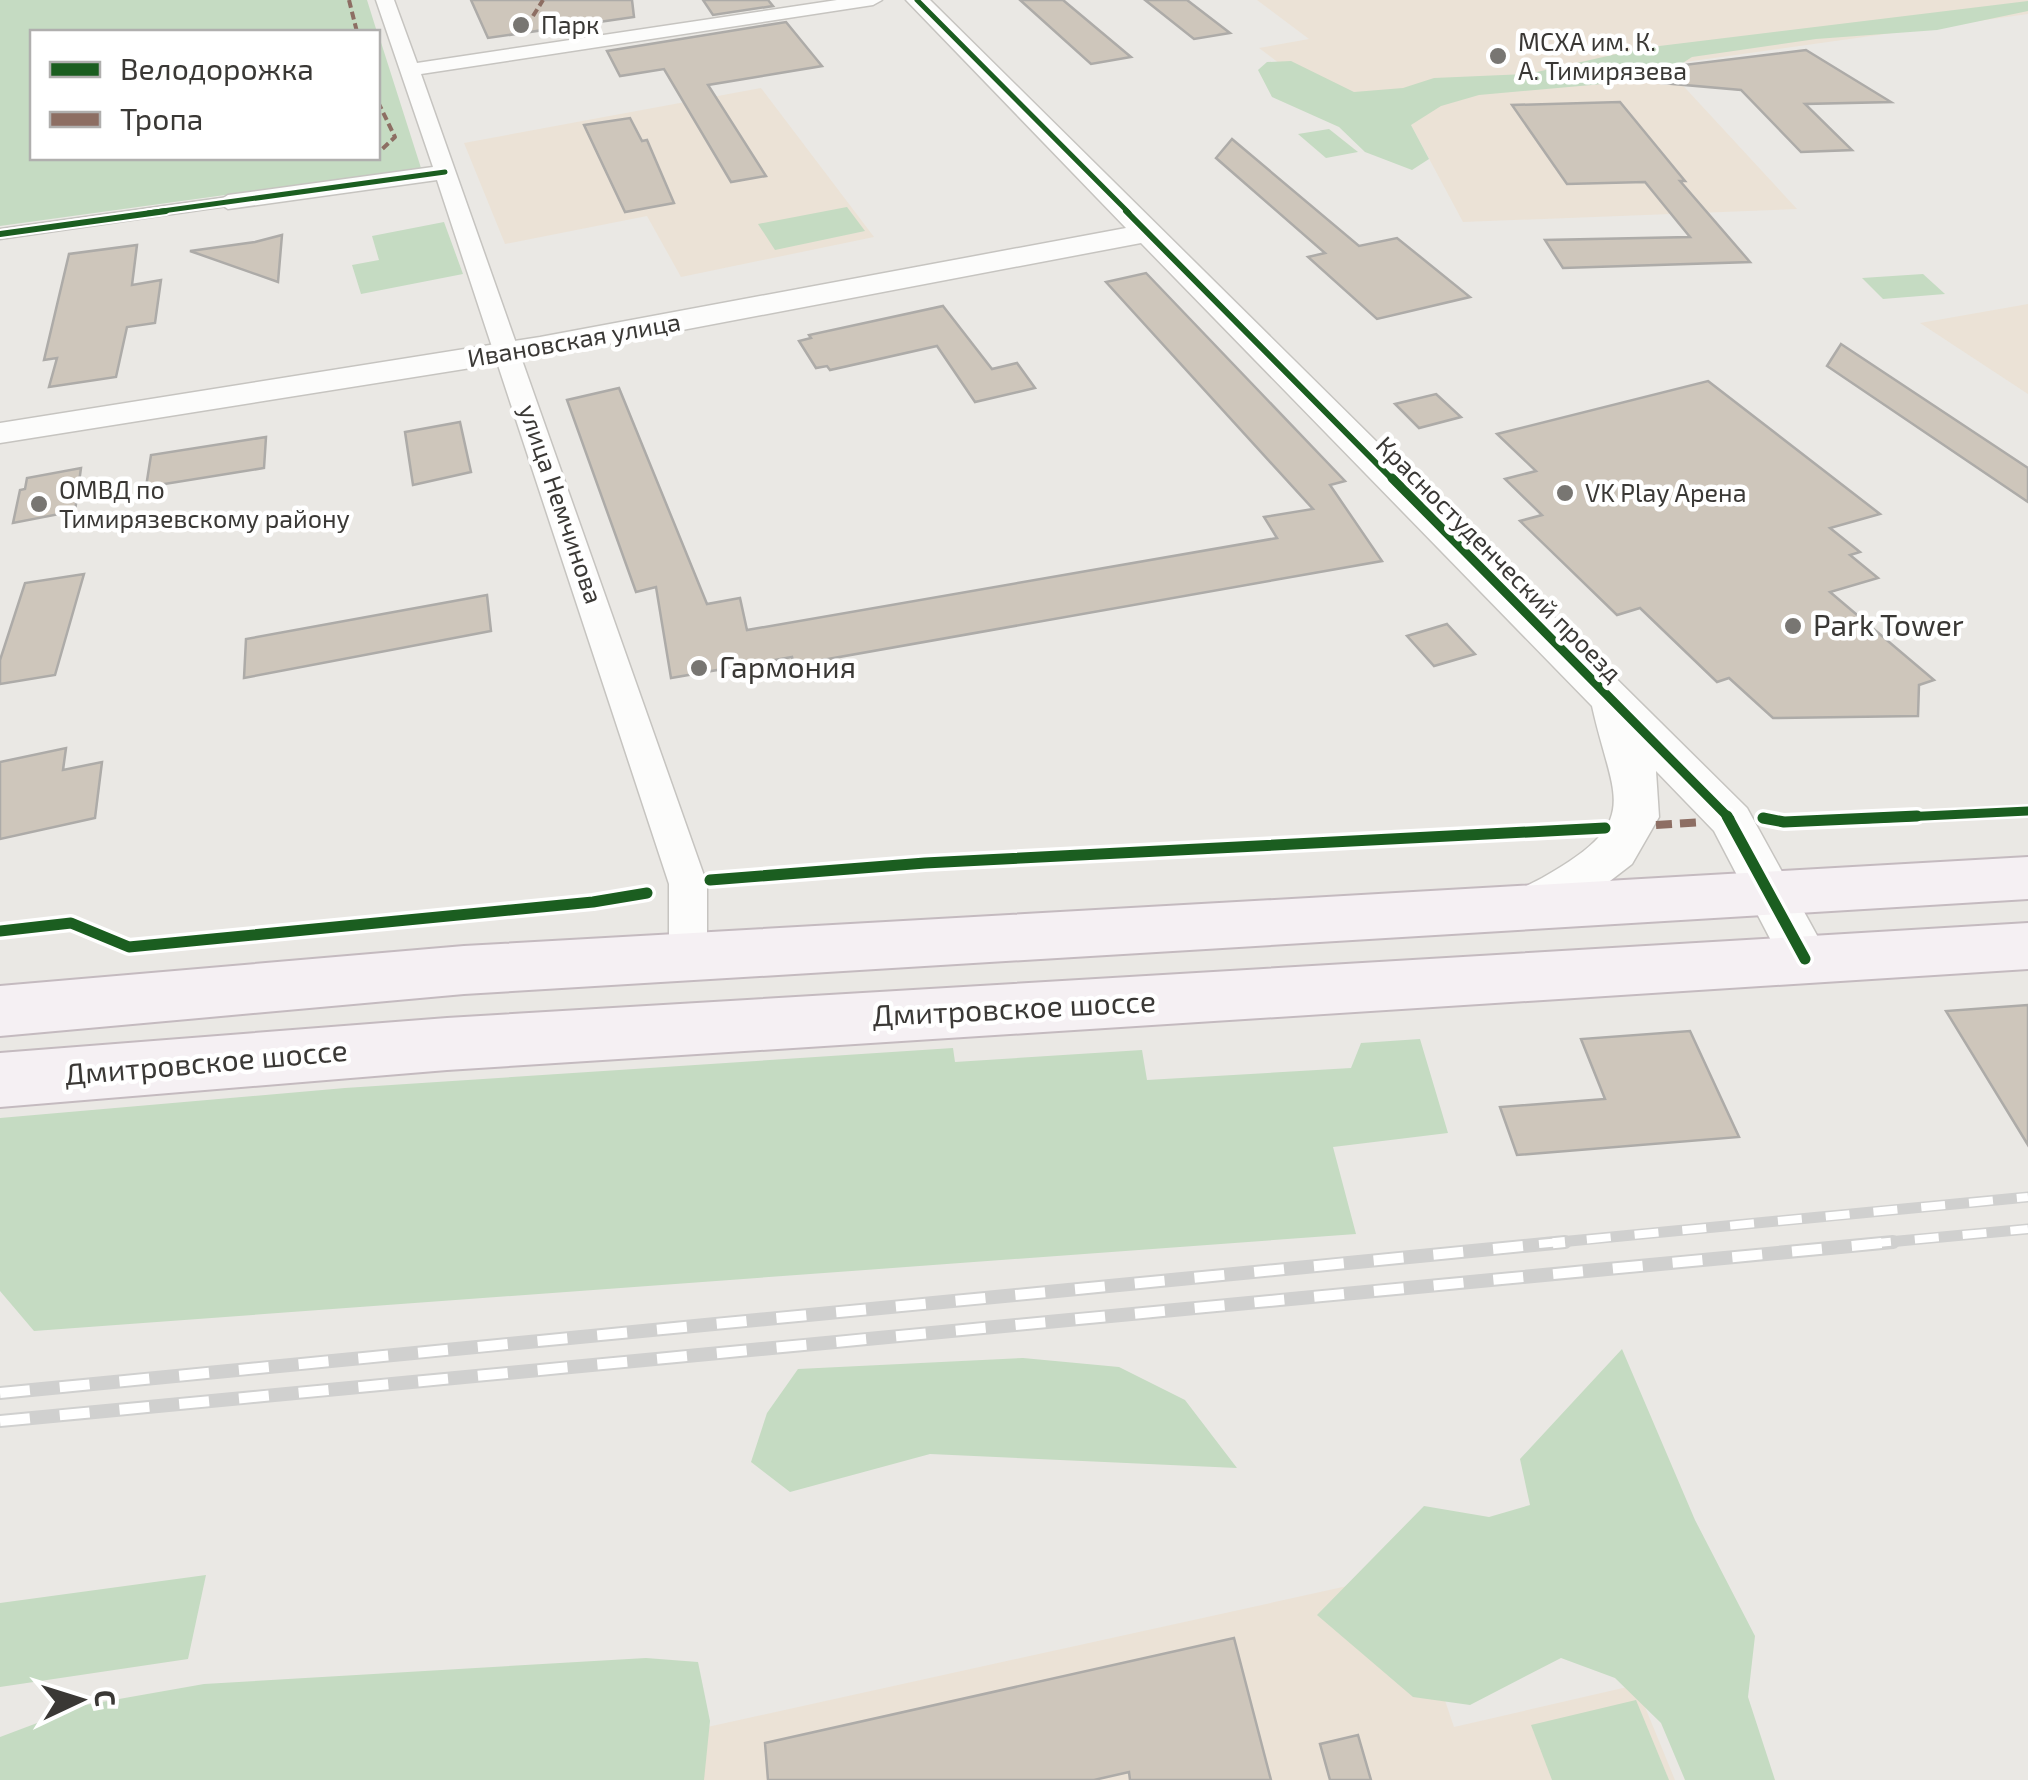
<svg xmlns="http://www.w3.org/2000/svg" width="2028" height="1780" font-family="'Exo 2',sans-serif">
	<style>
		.education { fill: #ebe2d6 }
		.green { fill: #c5dbc2 }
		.building { fill: #cec6bb; stroke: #adaba8; stroke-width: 2.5 }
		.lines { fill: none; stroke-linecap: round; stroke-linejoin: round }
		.pedestrian-casing { stroke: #c6c4c0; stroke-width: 3 }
		.minor-casing { stroke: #c6c4c0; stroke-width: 3 }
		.tertiary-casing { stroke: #c6c4c0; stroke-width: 3 }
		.primary-casing { stroke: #c4babf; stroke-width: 4 }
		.pedestrian { fill: #fcfcfb; fill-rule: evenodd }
		.minor { fill: #fcfcfb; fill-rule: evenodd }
		.tertiary { fill: #fcfcfb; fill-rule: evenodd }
		.primary { fill: #f5f0f3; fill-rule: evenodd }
		.rail-far1-casing { stroke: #d0d0cf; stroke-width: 11 }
		.rail-casing { stroke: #d0d0cf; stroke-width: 14 }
		.rail-far1 { stroke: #fff; stroke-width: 8; stroke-dasharray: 24; stroke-linecap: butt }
		.rail { stroke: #fff; stroke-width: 10; stroke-dasharray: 30; stroke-linecap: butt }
		.quiet-far1 { stroke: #8d6e63; stroke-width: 4; stroke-dasharray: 8 4; stroke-linecap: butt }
		.quiet { stroke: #8d6e63; stroke-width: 8; stroke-dasharray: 16 8; stroke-linecap: butt }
		.cycleway-far3-casing { stroke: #fff; stroke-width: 9 }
		.cycleway-far2-casing { stroke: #fff; stroke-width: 10 }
		.cycleway-far1-casing { stroke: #fff; stroke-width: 14 }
		.cycleway-casing { stroke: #fff; stroke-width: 18 }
		.cycleway-far3 { stroke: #1b5e20; stroke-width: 5 }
		.cycleway-far2 { stroke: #1b5e20; stroke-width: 6 }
		.cycleway-far1 { stroke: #1b5e20; stroke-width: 9 }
		.cycleway { stroke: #1b5e20; stroke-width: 11 }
		.poi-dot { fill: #787672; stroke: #fff; stroke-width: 4 }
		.labels { text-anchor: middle; stroke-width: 9; stroke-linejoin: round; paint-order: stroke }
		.far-poi-label { font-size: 25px; fill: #3a3835; stroke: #fff; text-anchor: start }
		.far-street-label { font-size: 25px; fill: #3a3835; stroke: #fff }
		.poi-label { font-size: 30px; fill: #3a3835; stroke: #fff; text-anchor: start }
		.street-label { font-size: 30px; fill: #3a3835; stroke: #fff }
	</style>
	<rect width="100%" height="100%" fill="#eae8e4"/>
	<!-- education -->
	<g class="education">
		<polygon points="1257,0 2028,0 2028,14 1664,65 1797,209 1463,222 1411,125 1341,110 1259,48 1309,39"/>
		<polygon points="761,88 874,237 681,277 647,216 505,244 464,143"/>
		<polygon points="2028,304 2028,394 1920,323"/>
		<polygon points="1402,1574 1454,1727 1636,1685 1675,1780 467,1780"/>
	</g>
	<!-- green -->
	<g class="green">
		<polygon points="0,0 367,0 377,32 32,32 32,158 378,158 378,33 421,168 0,226"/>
		<polygon points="2028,1 2028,11 1937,30 1816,39 1692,57 1678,66 1670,78 1479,95 1441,106 1411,125 1429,159 1412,170 1365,152 1339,127 1272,97 1258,70 1267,62 1291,61 1354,92 1403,88 1434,78 1528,74 1643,48"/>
		<polygon points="1329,129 1358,152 1326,158 1298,134"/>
		<polygon points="847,207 865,231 775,250 758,224"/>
		<polygon points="444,222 463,274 361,294 352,265 379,260 372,236"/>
		<polygon points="1923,274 1945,294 1883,299 1862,278"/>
		<polygon points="1420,1039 1448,1133 1333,1147 1356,1234 34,1331 0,1291 0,1118 345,1088 953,1048 955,1062 1142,1050 1147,1080 1351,1068 1361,1043"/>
		<polygon points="1622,1349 1695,1520 1755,1636 1748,1697 1775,1780 1685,1780 1661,1723 1615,1678 1561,1658 1470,1705 1413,1697 1317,1615 1424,1506 1489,1517 1530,1505 1520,1459"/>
		<polygon points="1023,1358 1119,1367 1185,1400 1237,1468 930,1454 790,1492 751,1462 767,1413 798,1369"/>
		<polygon points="206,1575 188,1659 0,1687 0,1603"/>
		<polygon points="646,1658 698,1662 710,1721 704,1780 0,1780 0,1737 85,1705 204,1684"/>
		<polygon points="1636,1700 1669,1780 1552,1780 1531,1725"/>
	</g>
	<!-- building -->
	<g class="building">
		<polygon points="471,0 632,0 634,17 488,38"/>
		<polygon points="703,0 768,0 773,6 713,15"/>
		<polygon points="1020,0 1063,0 1131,57 1091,64"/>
		<polygon points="1145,0 1187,0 1230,33 1194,39"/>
		<polygon points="786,22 822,66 708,85 766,176 731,182 664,69 620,76 607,51"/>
		<polygon points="1806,50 1891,102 1805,104 1852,150 1801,152 1741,90 1651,82 1651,69"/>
		<polygon points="1620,102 1685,181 1680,181 1750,262 1563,268 1545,240 1690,237 1645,182 1567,184 1512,105"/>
		<polygon points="630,118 642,141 647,140 674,203 625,212 584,125"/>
		<polygon points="1232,139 1359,246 1397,238 1470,297 1377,319 1308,257 1325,253 1216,158"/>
		<polygon points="282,235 278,282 190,251 255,242"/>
		<polygon points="137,245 132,285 161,280 155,323 127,327 116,377 49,387 57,358 44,360 69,254"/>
		<polygon points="1146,273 1345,481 1330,485 1382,561 794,665 792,657 671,678 656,587 636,592 567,400 619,388 707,604 740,598 747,630 1277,538 1264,517 1313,509 1106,282"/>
		<polygon points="943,306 992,369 1017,363 1035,388 975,402 937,346 830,370 827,366 816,368 799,341 811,338 809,335"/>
		<polygon points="1841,344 2028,468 2028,502 1827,366"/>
		<polygon points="1708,381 1880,514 1830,528 1860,552 1850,555 1878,578 1830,592 1934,680 1919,685 1918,716 1773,718 1729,678 1717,682 1640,608 1617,615 1520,521 1542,515 1505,479 1536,471 1497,434"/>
		<polygon points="1436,394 1461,417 1419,428 1395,404"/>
		<polygon points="460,422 471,472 413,485 405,432"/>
		<polygon points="266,437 264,468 146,487 151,455"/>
		<polygon points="81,468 75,511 13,523 20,490 25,489 27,478"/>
		<polygon points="84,574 55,675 0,684 0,660 25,583"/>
		<polygon points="487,595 491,631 244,678 246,639"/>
		<polygon points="1447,624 1475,654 1434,666 1407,636"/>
		<polygon points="66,748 63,770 102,762 95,818 0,839 0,762"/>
		<polygon points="2028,1005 2028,1145 1946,1011"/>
		<polygon points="1690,1031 1739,1137 1517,1155 1500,1107 1605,1099 1581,1039"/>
		<polygon points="1234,1638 1271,1780 1130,1780 1129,1772 1094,1780 768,1780 765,1743"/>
		<polygon points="1358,1735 1371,1780 1330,1780 1320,1744"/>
	</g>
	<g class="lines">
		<!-- pedestrian casing -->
		<g class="pedestrian-casing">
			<polygon id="pedestrian" points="228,197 234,199 234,205 0,239 0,229"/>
		</g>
		<!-- minor casing -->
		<g class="minor-casing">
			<polygon id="minor" points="376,0 394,0 417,63 837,0 882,0 873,5 421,74 707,884 707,957 702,968 688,973 674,968 669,957 669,884 437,180 228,209 217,202 228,195 433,167"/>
		</g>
		<!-- tertiary casing -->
		<g class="tertiary-casing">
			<path id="tertiary" d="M906 0H930L1747 808 1830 959 1822 973 1805 979 1788 973 1714 831 1656 771 1659 817 1632 864 1597 891 1542 924 1525 929 1508 924 1501 910C1510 892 1525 887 1542 878 1645 820 1613 801 1592 706L1141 243 540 357 0 443V423L540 337 1126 228Z"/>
		</g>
		<!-- primary casing -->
		<g class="primary-casing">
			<g id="primary">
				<polygon points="2028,857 2028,899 464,994 0,1036 0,986 464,946"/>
				<polygon points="2028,923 2028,969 447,1070 0,1107 0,1053 447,1018"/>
			</g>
		</g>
		<!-- pedestrian -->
		<use href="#pedestrian" class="pedestrian"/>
		<!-- minor -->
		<use href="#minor" class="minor"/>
		<!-- tertiary -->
		<use href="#tertiary" class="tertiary"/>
		<!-- primary -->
		<use href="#primary" class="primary"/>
		<!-- rail-far1 casing -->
		<g class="rail-far1-casing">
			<g id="rail-far1">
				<polyline points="1539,1244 2028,1197"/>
				<polyline points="1867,1244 2028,1229"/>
			</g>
		</g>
		<!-- rail casing -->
		<g class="rail-casing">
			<g id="rail">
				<polyline points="0,1393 1565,1242"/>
				<polyline points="0,1421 1893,1242"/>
			</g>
		</g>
		<!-- rail-far1 -->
		<use href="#rail-far1" class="rail-far1"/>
		<!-- rail -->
		<use href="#rail" class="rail"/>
		<!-- quiet-far1 -->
		<g class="quiet-far1">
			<polyline points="349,0 357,32"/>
			<polyline points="533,16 543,0"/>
			<polyline points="378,102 395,137 379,152"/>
		</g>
		<!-- quiet -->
		<polyline class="quiet" points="1656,825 1702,822"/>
		<!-- cycleway-far3 casing -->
		<g class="cycleway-far3-casing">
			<g id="cycleway-far3">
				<polyline points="917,0 1129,213"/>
				<polyline points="148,213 445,172"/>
			</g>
		</g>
		<!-- cycleway-far2 casing -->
		<g class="cycleway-far2-casing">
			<g id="cycleway-far2">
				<polyline points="1126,211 1394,481"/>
				<polyline points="0,234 166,211"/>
			</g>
		</g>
		<!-- cycleway-far1 casing -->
		<g class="cycleway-far1-casing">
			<g id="cycleway-far1">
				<polyline points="1392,478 1730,819"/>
				<polyline points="1862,819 2028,811"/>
			</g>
		</g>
		<!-- cycleway casing -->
		<g class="cycleway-casing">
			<g id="cycleway">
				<polyline points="1727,816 1805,959"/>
				<polyline points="1763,818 1784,822 1917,816"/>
				<polyline points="710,880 925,863 1605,828"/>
				<polyline points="0,931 71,923 129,947 593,902 647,893"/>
			</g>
		</g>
		<!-- cycleway-far3 -->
		<use href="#cycleway-far3" class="cycleway-far3"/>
		<!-- cycleway-far2 -->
		<use href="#cycleway-far2" class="cycleway-far2"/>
		<!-- cycleway-far1 -->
		<use href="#cycleway-far1" class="cycleway-far1"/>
		<!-- cycleway -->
		<use href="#cycleway" class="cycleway"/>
	</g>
	<!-- markers -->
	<g class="poi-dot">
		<circle cx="521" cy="25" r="10"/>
		<circle cx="1498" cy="56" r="10"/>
		<circle cx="1565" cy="493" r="10"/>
		<circle cx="39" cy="504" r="10"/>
		<circle cx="1793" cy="626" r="10"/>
		<circle cx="699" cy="668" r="10"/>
	</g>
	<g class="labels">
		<!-- far-poi labels -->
		<g class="far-poi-label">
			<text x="541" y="34">Парк</text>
			<text x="1518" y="51">МСХА им. К.<tspan x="1518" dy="29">А. Тимирязева</tspan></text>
			<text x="59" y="499">ОМВД по<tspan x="59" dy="29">Тимирязевскому району</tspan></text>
			<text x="1585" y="502">VK Play Арена</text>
		</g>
		<!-- far-street labels -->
		<g class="far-street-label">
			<text transform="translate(574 340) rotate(-10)" y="9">Ивановская улица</text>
			<text transform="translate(561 504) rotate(71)" y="9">улица Немчинова</text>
			<text transform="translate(1499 559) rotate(45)" y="9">Красностуденческий проезд</text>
		</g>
		<!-- poi labels -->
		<g class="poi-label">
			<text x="1813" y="636">Park Tower</text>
			<text x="719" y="678">Гармония</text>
		</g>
		<!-- street labels -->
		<g class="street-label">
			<text transform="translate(1014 1009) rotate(-3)" y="10">Дмитровское шоссе</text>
			<text transform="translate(206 1063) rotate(-5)" y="10">Дмитровское шоссе</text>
		</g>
	</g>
	<!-- legend -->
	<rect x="30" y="30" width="350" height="130" fill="#ffffff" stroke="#b0afae" stroke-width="2.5"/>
	<rect x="50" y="62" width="50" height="15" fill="#1b5e20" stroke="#b0afae" stroke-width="2.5"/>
	<text x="120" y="80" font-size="30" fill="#3a3835">Велодорожка</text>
	<rect x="50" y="112" width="50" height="15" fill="#8d6e63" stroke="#b0afae" stroke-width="2.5"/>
	<text x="120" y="130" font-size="30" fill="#3a3835">Тропа</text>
	<!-- north arrow -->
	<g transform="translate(80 1700) rotate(86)" stroke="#ffffff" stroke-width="8" paint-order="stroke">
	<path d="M0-8L18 38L0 25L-18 38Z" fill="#3a3835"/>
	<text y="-15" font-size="28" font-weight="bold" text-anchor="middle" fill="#3a3835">С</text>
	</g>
</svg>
